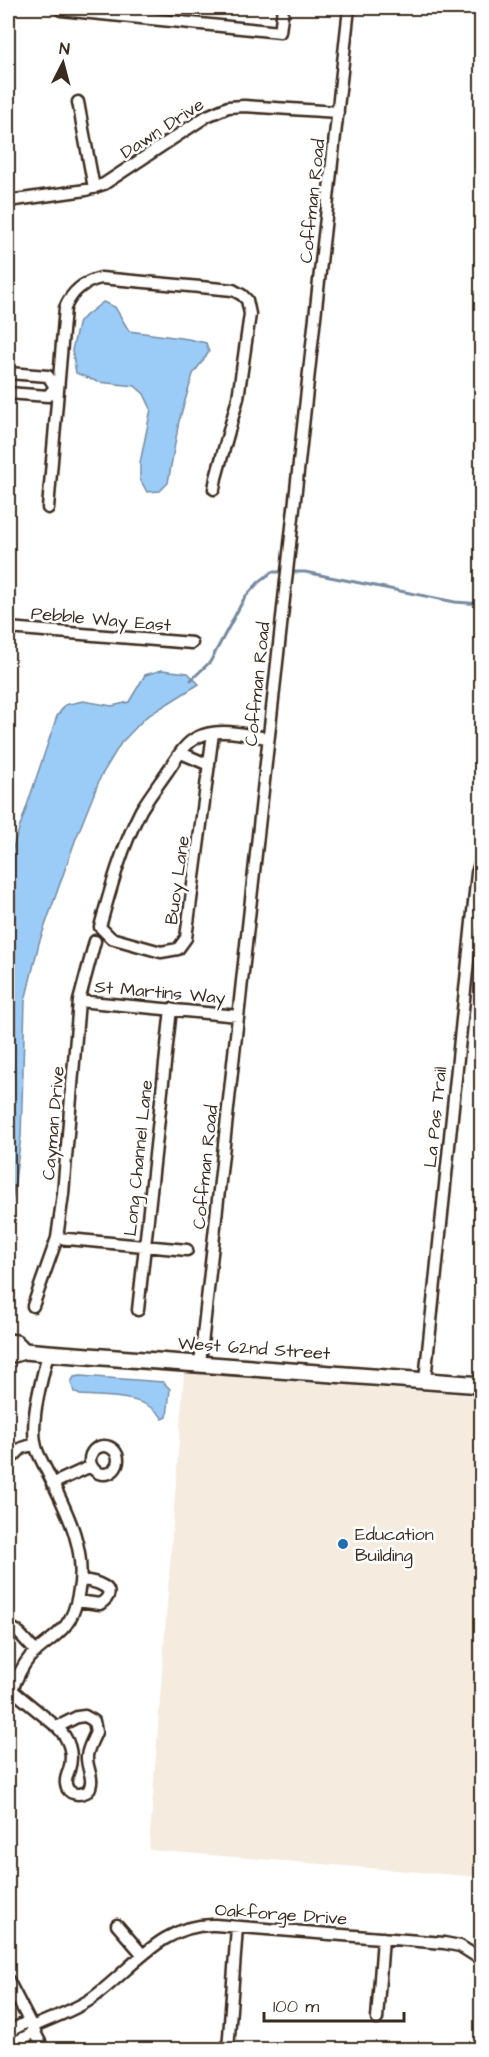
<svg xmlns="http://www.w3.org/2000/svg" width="489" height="2057" viewBox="0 0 489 2057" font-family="'Architects Daughter',sans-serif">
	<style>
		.built { fill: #f5ebde }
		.water { fill: #9bccf7; stroke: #758ba0; stroke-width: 1.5 }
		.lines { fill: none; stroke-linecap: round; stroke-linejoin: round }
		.stream { stroke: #758ba0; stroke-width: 3 }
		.street-casing { stroke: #3b2a1e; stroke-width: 15 }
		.secondary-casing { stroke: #3b2a1e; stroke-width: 20 }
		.street { stroke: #fff; stroke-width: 10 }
		.secondary { stroke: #fff; stroke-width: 15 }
		.poi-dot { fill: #1f6fb2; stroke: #fff; stroke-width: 2 }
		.labels { text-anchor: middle; stroke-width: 5; stroke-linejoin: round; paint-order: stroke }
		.street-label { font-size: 18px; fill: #3b2a1e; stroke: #fff }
		.poi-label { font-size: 18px; fill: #3b2a1e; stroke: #fff; text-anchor: start }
	</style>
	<rect width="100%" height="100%" fill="#fff"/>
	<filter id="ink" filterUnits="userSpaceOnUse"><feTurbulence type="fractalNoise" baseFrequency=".0167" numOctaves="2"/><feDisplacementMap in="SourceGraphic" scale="12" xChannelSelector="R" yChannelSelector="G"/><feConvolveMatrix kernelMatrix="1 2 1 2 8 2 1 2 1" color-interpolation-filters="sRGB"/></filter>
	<g filter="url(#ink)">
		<path class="built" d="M184,1373l297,23v481l-332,-27z"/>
		<path class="water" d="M103,302l12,5 14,24 59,8 18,4 3,9 -16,22 -14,47 -11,62 -8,8 -13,1 -7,-13v-16l11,-54 -7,-15 -9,-8 -37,-4 -22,-9 -4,-23 7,-29z
			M162,670l26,3 11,11 -53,33 -25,26 -20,33 -26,65 -36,102 -14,58 -4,136 -13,94v-369l49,-146 8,-11 18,-4 29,5 17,-4 16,-27z
			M81,1376l82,6 7,7 -3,28 -4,2c-17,-25 -57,-22 -83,-24l-6,-3 -3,-10 3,-5z"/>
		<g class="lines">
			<path class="stream" d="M191,680l19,-18 35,-65 14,-15 13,-10h33l150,30 27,2"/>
			<g class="street-casing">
				<path id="street" d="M61,8v2l219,22 3,-24
					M78,102l16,86
					M8,201l78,-11 18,-6 103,-68 21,-9 16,-1 94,6
					M8,373l40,3 7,11
					M8,393l40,3 7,-9
					M48,508l17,-200c7,-17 18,-26 36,-30l132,12 9,5 5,5 3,14 -12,84 -22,80 -2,11
					M8,628l184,15
					M213,733l-27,205 -8,11 -17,3 -50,-14 -11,-11c11,-40 22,-80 41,-117 8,-13 17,-25 26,-38 8,-11 16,-27 29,-34 22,-12 50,-3 72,0
					M181,753l28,12
					M79,1001l159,15
					M57,1238l130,12
					M33,1306l24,-68 6,-44 16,-193 16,-60
					M138,1310l33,-301
					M200,1363l149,-1355
					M425,1380l52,-507 5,-16
					M90 1460a14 14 0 1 1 28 0a14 14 0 1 1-28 0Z
					M8,1462l14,-14 13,-4
					M52,1484l39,-18
					M77,1601l23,3c23,-16 -6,-23 -19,-24
					M8,1626l9,5 19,21
					M12,1690l45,37
					M8,1699c6,-14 11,-29 21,-41 11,-12 27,-20 37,-33 7,-9 10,-19 12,-30 12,-51 -19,-97 -40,-142 -11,-26 4,-73 10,-100
					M85,1716l9,5 2,11c-3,8 -8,15 -9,24 -1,13 9,23 1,35 -8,5 -21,4 -22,-7 -1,-5 1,-9 3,-14 5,-16 0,-32 -12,-43l20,-10z
					M117,1925l26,30
					M8,1980l36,70
					M377,2019l6,-81
					M32,2027c19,-9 41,-16 59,-28 40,-28 70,-76 124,-74l229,18 16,3 22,14
					M8,2032l21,-11
					M8,2046l27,-14
					M228,2050l9,-123"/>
			</g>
			<g class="secondary-casing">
				<path id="secondary" d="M8,1342l8,1 8,8
					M8,1353l6,1 10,-3 24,2 434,32"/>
			</g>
			<use href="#street" class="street"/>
			<use href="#secondary" class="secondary"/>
		</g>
	</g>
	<circle class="poi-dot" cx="343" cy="1544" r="6"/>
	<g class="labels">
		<g class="street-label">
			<text transform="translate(162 128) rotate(-33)" y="6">Dawn Drive</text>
			<text transform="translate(312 201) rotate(-84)" y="6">Coffman Road</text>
			<text transform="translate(101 619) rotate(5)" y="6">Pebble Way East</text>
			<text transform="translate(257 684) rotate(-84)" y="6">Coffman Road</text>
			<text transform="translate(177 880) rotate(-82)" y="6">Buoy Lane</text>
			<text transform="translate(160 992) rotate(5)" y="6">St Martins Way</text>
			<text transform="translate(435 1117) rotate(-84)" y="6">La Pas Trail</text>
			<text transform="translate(53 1123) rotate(-85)" y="6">Cayman Drive</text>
			<text transform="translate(138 1158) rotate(-84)" y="6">Long Channel Lane</text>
			<text transform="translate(205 1167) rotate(-84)" y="6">Coffman Road</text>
			<text transform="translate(254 1348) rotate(4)" y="6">West 62nd Street</text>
			<text transform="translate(281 1914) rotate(4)" y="6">Oakforge Drive</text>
		</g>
		<g class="poi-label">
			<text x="355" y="1540">Education<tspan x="355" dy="21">Building</tspan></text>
		</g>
	</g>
	<rect width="489" height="2057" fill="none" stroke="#fff" stroke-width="30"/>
	<rect x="15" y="15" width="459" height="2027" fill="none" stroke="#3b2a1e" stroke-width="2" filter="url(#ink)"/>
	<g transform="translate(63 63) rotate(6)" stroke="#ffffff" stroke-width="4.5" paint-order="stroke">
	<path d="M0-4.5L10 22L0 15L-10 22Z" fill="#3b2a1e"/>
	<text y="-9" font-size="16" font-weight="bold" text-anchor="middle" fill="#3b2a1e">N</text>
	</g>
	<path d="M264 2012v9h140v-9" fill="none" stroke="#3b2a1e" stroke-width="3"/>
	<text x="273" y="2012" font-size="18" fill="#3b2a1e" stroke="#ffffff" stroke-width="4.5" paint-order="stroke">100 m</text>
</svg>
